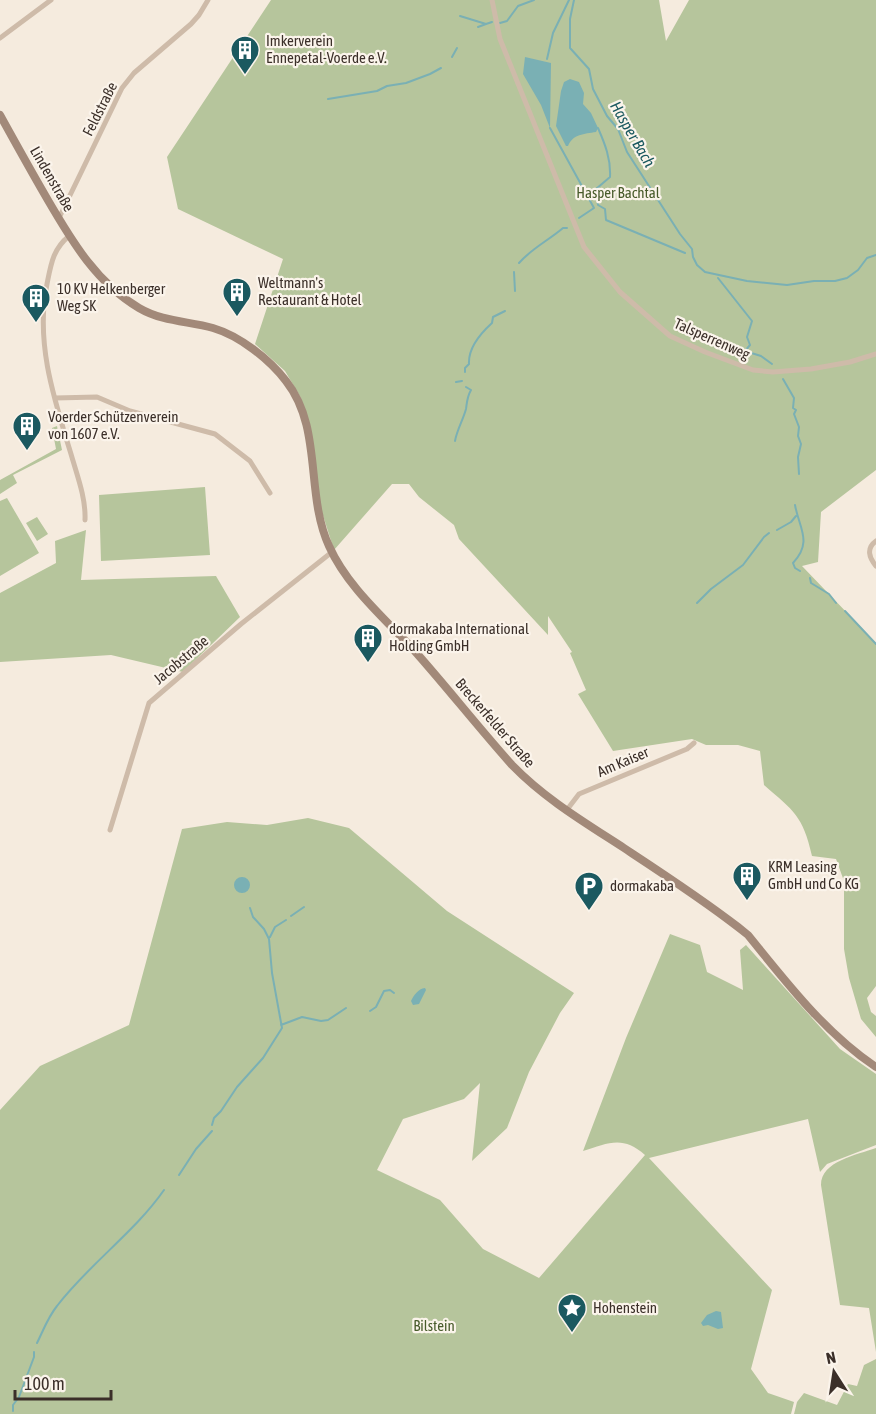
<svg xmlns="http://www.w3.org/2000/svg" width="876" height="1414" viewBox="0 0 876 1414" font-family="'Asap Condensed',sans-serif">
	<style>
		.green { fill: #b6c59c }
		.water { fill: #7ab0b4 }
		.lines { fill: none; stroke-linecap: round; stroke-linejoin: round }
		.stream { stroke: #7ab0b4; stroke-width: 2 }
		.street { stroke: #cebba9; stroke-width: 5 }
		.secondary { stroke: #a28979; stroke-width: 8 }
		.labels { text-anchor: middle; stroke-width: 4.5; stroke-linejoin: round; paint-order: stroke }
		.poi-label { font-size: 15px; fill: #3b2f29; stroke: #fbf4eb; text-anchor: start }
		.street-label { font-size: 15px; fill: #3b2f29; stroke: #fbf4eb }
		.park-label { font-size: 15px; fill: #485b2b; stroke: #fbf4eb }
		.water-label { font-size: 16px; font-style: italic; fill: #1b5960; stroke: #fbf4eb }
	</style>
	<rect width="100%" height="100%" fill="#f5ebde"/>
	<path class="green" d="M271,0h388l7,41 23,-41h187v470l-55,42 -3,50 -16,4 74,77v343l-9,12 4,14 5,4v21l-15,-18 -12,-41 -5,-29v-68l-8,-22 -24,-3c-9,-40 -18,-45 -48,-71l-4,-34 -22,-6h-32l-14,-6 -79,12 -35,-57 8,-4 -16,-37 2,-1 -24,-36v19l-89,-96 -5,-14 -35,-28 -10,-13h-17l-58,66 -14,-44 -11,-80 -8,-28 -16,-27 -30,-27 28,-85 -105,-50 -11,-52z
		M57,426l5,24 -49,25 4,8 -17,11v-14l56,-31 -4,-21z
		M205,487l5,68 -109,6 -2,-66z
		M7,498l32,55 -39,23v-75z
		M37,517l11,17 -11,7 -11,-18z
		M86,530l-5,50 135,-4 24,41 -57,55 -72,-17 -111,7v-69l56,-30 -1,-22z
		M308,818l41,10 98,83 127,82 -14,20 -31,59 -22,56 -35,33 8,-78 -16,16 -61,20 -26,51 63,30 43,49 56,29 106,-123c-22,-20 -37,-12 -62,-4l43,-113 44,-104 30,11 7,27 36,18 -3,-40 6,-5 94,104 36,25v71l-49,19 -7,8 -12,-53 -159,39 123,132 -21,79 17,24 26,9 -3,12h-791v-304l40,-44 89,-41 53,-196 45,-7 40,3z
		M876,1148v204l-7,-44 -29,-3 -19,-120c0,-24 36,-30 55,-37z
		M876,1359v55h-82l3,-12 7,-9 33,12 11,-21 9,2 7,-21z"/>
	<path class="water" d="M525,57l26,6 -1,65 -9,-23 -18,-31z
		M570,79l9,3 5,11 -1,11 8,9 7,15 -2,4c-12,2 -23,2 -28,14h-2l-10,-20 5,-35 3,-9z
		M234 885a8 8 0 1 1 16 0a8 8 0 1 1-16 0Z
		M425,988l1,2 -7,14 -6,1 -2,-4c3,-6 7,-12 14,-13z
		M716,1311l5,1 2,16 -5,1 -10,-4 -5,1 -2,-3 6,-8z"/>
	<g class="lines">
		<path class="stream" d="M574,0l-4,19v29l19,21 4,20 14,27 11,13 9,23 53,82 12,15 1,8 4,8 8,7 42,9 40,4 27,-4h21l12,-3 11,-8 9,-12 9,-3
			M460,16l26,8 6,-2
			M500,23l7,-2 11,-15 16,-6
			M478,27l8,-3
			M452,57l5,-9
			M547,59l6,-26 16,-33
			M328,99l49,-8 10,-5 19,-3 24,-9 11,-6
			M550,128l44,80 -15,10
			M598,128c7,16 13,31 12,49l-14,12 2,16 7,4 1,11 79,33
			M519,263c12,-14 30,-23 44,-35h4
			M514,272l1,19
			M718,278l34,43 -5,16 3,8 -5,6 16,5 11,8
			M465,372v-4l4,-4c-1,-16 12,-31 23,-41l1,-6 12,-6
			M783,379l11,19 -1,10 3,2 -2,4 5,13 -1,9 3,8 -3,13 1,17
			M456,382l6,-1
			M455,441c2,-11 8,-21 11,-32 1,-7 1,-12 5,-19l-5,-3
			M795,505c4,23 18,37 -2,58l2,5 5,3
			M777,530l14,-8 5,-6
			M810,578l1,5 18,11 7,9
			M697,603l14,-14 32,-24 21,-28 5,-4
			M845,611l31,33
			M291,916l13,-9
			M270,937l5,-10 11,-7
			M370,1011l6,-4 8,-16 6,-1 4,3
			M281,1025l21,-8 19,4 7,-1 18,-12
			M212,1125l2,-7 7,-7 16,-24 26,-29 19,-30 -10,-55 -3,-34 -5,-10 -11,-12 -3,-9
			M179,1175l17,-26 16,-18
			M37,1343c6,-12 11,-26 20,-37 32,-42 77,-73 107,-116
			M13,1411v-6l6,-8 15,-40v-5"/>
		<path class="street" d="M492,0l8,39 84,208 36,45 50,44 35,16 48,18 20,2 38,-3 39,-7 26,-8
			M0,38l51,-38
			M59,218l63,-130 12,-15 57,-49 8,-9 9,-15
			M69,236c-16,13 -18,28 -22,48 -12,58 7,115 24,170 6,21 15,44 14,66
			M55,398l42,-1 33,14 85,23 35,27 20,32
			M876,541c-10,7 -7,17 0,25
			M566,811l13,-17 108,-45 7,-6
			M110,830l39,-127 92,-79 91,-72"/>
		<path class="secondary" d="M0,115c16,29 32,58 49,87 24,41 48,81 90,106 24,14 49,13 74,20 27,8 56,31 73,53 37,47 19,113 43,165 18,40 53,70 83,102 34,38 66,79 100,117 33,34 72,57 112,83 38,25 78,51 114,79l10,8c39,48 77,98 128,132"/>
	</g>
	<defs>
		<g id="building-pin" transform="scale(1.5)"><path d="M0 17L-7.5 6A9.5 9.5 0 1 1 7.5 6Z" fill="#1b5960" stroke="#fbf4eb"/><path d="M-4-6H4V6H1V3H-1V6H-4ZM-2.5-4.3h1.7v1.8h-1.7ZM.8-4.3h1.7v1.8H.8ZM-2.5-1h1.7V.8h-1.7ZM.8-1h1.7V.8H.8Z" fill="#fff"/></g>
		<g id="parking-pin" transform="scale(1.5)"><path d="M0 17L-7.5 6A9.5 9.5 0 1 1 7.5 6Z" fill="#1b5960" stroke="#fbf4eb"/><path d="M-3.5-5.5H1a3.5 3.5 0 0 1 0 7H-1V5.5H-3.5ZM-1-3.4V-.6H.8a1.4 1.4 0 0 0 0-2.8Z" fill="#fff"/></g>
		<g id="sight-pin" transform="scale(1.5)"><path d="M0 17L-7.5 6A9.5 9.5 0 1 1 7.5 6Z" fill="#1b5960" stroke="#fbf4eb"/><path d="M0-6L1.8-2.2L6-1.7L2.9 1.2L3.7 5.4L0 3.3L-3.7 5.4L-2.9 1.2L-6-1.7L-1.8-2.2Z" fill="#fff"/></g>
	</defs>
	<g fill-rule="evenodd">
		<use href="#building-pin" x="245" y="50"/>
		<use href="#building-pin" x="237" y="292"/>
		<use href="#building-pin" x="36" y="298"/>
		<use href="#building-pin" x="27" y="426"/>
		<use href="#building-pin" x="368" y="638"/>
		<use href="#building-pin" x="747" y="876"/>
		<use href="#parking-pin" x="589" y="886"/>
		<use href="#sight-pin" x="572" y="1308"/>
	</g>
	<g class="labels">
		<g class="poi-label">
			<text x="266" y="46">Imkerverein<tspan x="266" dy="17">Ennepetal-Voerde e.V.</tspan></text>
			<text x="258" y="288">Weltmann's<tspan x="258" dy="17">Restaurant &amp; Hotel</tspan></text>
			<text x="57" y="294">10 KV Helkenberger<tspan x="57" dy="17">Weg SK</tspan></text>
			<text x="48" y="422">Voerder Schützenverein<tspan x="48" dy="17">von 1607 e.V.</tspan></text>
			<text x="389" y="634">dormakaba International<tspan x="389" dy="17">Holding GmbH</tspan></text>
			<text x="768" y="872">KRM Leasing<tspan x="768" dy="17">GmbH und Co KG</tspan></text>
			<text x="610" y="891">dormakaba</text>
			<text x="593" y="1313">Hohenstein</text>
		</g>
		<g class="street-label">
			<text transform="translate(100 109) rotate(-63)" y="5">Feldstraße</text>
			<text transform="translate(52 179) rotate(60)" y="5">Lindenstraße</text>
			<text transform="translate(712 339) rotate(24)" y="5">Talsperrenweg</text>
			<text transform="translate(181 660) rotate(-40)" y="5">Jacobstraße</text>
			<text transform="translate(495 723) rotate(49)" y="5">Breckerfelder Straße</text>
			<text transform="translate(623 762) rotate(-23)" y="5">Am Kaiser</text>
		</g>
		<g class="park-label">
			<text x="618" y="198">Hasper Bachtal</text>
			<text x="434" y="1331">Bilstein</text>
		</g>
		<g class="water-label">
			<text transform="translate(633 134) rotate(60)" y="6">Hasper Bach</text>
		</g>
	</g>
	<g transform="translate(834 1372) rotate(348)" stroke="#fbf4eb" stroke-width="4.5" paint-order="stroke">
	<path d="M0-4.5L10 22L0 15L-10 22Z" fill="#3b2f29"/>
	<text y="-9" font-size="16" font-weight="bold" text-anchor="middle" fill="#3b2f29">N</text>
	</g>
	<path d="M15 1390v9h96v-9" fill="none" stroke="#3b2f29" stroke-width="3"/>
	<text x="24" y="1390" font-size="18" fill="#3b2f29" stroke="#fbf4eb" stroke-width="4.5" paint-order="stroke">100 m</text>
</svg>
